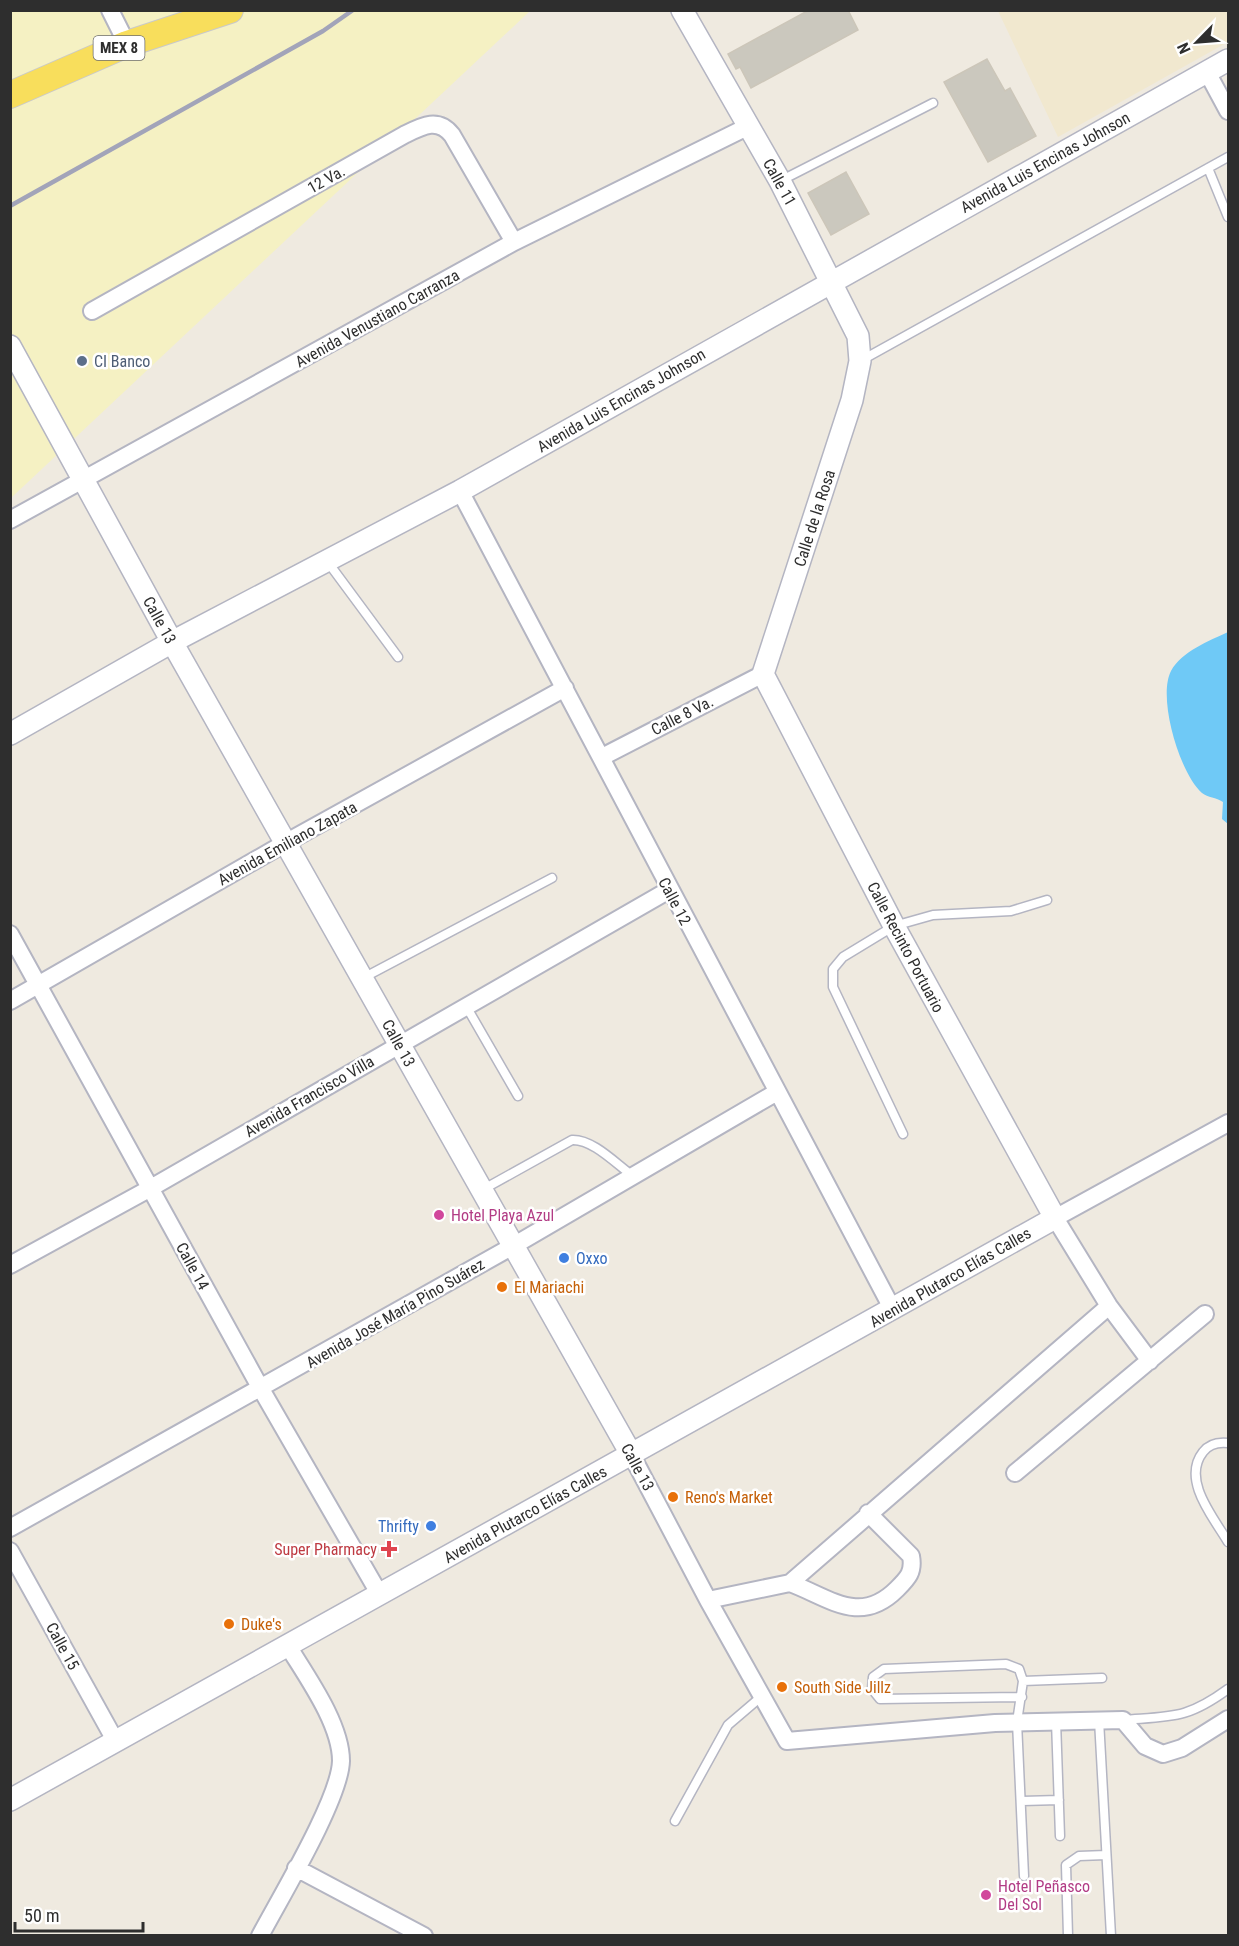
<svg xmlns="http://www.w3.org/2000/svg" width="1239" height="1946" viewBox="0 0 1239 1946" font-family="'Roboto Condensed',sans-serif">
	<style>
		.education { fill: #f1e8cf }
		.sand { fill: #f5f1c3 }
		.water { fill: #6fc9f6 }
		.building { fill: #cbc8be; stroke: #ccc6b9; stroke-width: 1.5 }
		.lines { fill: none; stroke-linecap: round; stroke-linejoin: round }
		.service-casing { stroke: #b4b5c2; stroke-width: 11 }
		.minor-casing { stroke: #b4b5c2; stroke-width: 20 }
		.tertiary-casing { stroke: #b4b5c2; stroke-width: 24 }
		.primary-casing { stroke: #c9c9c9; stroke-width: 28 }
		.service { stroke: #fff; stroke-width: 8 }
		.minor { stroke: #fff; stroke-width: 16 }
		.tertiary { stroke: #fff; stroke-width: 21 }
		.primary { stroke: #f8de5c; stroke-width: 26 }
		.rail { stroke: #a2a4b9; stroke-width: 4.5 }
		.service-dot { fill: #5c6f8a; stroke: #fff; stroke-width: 2 }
		.hotel-dot { fill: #d1479c; stroke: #fff; stroke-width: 2 }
		.shop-dot { fill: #3f7fe0; stroke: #fff; stroke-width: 2 }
		.food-dot { fill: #e8710a; stroke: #fff; stroke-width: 2 }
		.health-dot { fill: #e0444e; stroke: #fff; stroke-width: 2 }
		.labels { text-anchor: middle; stroke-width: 5; stroke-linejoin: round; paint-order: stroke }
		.shield { fill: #fff; stroke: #6d6d6d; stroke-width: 1.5 }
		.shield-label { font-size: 15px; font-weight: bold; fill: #2e2e2e }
		.street-label { font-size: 16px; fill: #2e2e2e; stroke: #fff }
		.service-label { font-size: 16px; fill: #4e5e75; stroke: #fff; text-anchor: start }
		.hotel-label { font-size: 16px; fill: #b23c85; stroke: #fff; text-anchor: start }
		.shop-label { font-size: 16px; fill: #366cbe; stroke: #fff; text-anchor: start }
		.food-label { font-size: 16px; fill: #c56008; stroke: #fff; text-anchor: start }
		.health-label { font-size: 16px; fill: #be3a42; stroke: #fff; text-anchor: end }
	</style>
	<rect width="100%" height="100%" fill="#efeae0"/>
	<path class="education" d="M998,11h230v31l-170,95z"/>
	<path class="sand" d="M11,11h519l-519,487z"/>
	<path class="water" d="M1228,632v192l-6,-5 1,-17c-7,-5 -15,-4 -21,-9 -22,-19 -45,-95 -31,-122 11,-20 38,-30 57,-39z"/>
	<path class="building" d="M809,10h39l10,20 -107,58 -11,-21 -4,2 -8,-15z
		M987,59l18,32 5,-3 26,48 -48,26 -44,-80z
		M846,172l23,42 -38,21 -23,-42z"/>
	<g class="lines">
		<g class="service-casing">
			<path id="service" d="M1208,168l20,49
				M780,181l153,-78
				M862,360l366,-203
				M327,561l71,96
				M363,978l189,-100
				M466,1006l52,90
				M903,1134l-70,-147v-18l10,-12 51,-31 39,-11 78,-4 36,-11
				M482,1190l90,-50c21,-1 44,24 61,36
				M1228,1443c-9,-1 -19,1 -25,9 -22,28 11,66 25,90
				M1023,1681l79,-3
				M1022,1697l-142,2 -8,-10 1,-12 11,-8 122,-5 13,5 4,12 -6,41 7,154
				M1099,1720l12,216
				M1123,1720c50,-4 64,-1 105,-31
				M1056,1721l4,115
				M1022,1801l37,-1
				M675,1821l53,-96 34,-29
				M1068,1936l-2,-71 13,-9 27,-1"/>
		</g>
		<g class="minor-casing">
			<path id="minor" d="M110,10l17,34
				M1207,72l21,39
				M92,311l312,-176c18,-9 34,-18 48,0l62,107
				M460,491l433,819
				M10,520l504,-278 235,-116
				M602,757l161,-83
				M10,934l251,455 119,206
				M10,1001l277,-159 278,-154
				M10,1265l139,-76 520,-299
				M1150,1361l-41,-55 -54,-88 173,-95
				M631,1454l77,146 79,141 208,-18 128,-3 22,26 18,8 19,-6 46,-29
				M1015,1473l190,-159
				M10,1528l503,-282 264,-154
				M10,1551l106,191
				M790,1583c40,15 70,43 107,6 11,-11 17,-17 14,-33l-43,-43
				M708,1600l82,-17 319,-277
				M296,1868l128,68
				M260,1936c20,-38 80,-137 81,-175 0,-37 -34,-84 -53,-115"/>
		</g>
		<g class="tertiary-casing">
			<path id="tertiary" d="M10,346l162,296 459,812
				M10,734l162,-92 288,-151 768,-431
				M10,1800l1045,-582 -161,-292 -131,-252 89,-274 8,-39 -2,-25 -78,-155 -98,-171"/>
		</g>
		<g class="primary-casing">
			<path id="primary" d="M10,95l117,-51 103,-34"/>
		</g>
		<use href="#service" class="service"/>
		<use href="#minor" class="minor"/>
		<use href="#tertiary" class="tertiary"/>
		<use href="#primary" class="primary"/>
		<path class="rail" d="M10,206l313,-175 30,-21"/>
	</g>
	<circle class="service-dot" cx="82" cy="361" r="6"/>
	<g class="hotel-dot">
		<circle cx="439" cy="1215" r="6"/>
		<circle cx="986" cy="1895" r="6"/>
	</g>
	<g class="shop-dot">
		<circle cx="564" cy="1258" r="6"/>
		<circle cx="431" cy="1526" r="6"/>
	</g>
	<g class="food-dot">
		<circle cx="502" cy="1287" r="6"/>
		<circle cx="673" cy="1497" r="6"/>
		<circle cx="229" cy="1624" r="6"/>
		<circle cx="782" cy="1687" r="6"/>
	</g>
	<path class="health-dot" d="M386 1540h6v6h6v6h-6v6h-6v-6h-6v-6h6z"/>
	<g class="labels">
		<rect class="shield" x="93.5" y="36" width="51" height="24" rx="4.5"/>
		<g class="shield-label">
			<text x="119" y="53">MEX 8</text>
		</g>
		<g class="street-label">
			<text transform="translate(1045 162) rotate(-29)" y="6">Avenida Luis Encinas Johnson</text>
			<text transform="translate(326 179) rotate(-29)" y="6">12 Va.</text>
			<text transform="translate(780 182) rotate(61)" y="6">Calle 11</text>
			<text transform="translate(377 318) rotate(-29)" y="6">Avenida Venustiano Carranza</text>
			<text transform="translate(621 400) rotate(-30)" y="6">Avenida Luis Encinas Johnson</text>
			<text transform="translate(814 518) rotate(-72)" y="6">Calle de la Rosa</text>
			<text transform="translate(160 620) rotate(61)" y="6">Calle 13</text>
			<text transform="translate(682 715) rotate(-27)" y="6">Calle 8 Va.</text>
			<text transform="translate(287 843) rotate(-29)" y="6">Avenida Emiliano Zapata</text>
			<text transform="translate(675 901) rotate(62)" y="6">Calle 12</text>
			<text transform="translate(906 947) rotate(62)" y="6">Calle Recinto Portuario</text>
			<text transform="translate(399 1043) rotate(61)" y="6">Calle 13</text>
			<text transform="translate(309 1096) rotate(-30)" y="6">Avenida Francisco Villa</text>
			<text transform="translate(193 1266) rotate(61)" y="6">Calle 14</text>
			<text transform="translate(950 1277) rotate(-30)" y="6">Avenida Plutarco Elías Calles</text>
			<text transform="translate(395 1313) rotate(-30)" y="6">Avenida José María Pino Suárez</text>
			<text transform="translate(638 1467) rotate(61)" y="6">Calle 13</text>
			<text transform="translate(525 1514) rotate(-29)" y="6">Avenida Plutarco Elías Calles</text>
			<text transform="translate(63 1646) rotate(61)" y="6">Calle 15</text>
		</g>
		<g class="service-label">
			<text x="94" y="367">CI Banco</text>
		</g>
		<g class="hotel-label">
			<text x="451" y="1221">Hotel Playa Azul</text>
			<text x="998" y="1892">Hotel Peñasco<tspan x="998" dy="18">Del Sol</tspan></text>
		</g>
		<g class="shop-label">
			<text x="576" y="1264">Oxxo</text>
			<text x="419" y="1532" text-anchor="end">Thrifty</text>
		</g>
		<g class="food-label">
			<text x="514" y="1293">El Mariachi</text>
			<text x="685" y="1503">Reno's Market</text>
			<text x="241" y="1630">Duke's</text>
			<text x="794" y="1693">South Side Jillz</text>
		</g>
		<g class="health-label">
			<text x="377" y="1555">Super Pharmacy</text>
		</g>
	</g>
	<rect width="1239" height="1946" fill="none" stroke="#2e2e2e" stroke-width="24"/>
	<g transform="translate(1197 42) rotate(245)" stroke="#ffffff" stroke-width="4.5" paint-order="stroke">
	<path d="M0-4.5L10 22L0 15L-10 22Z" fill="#2e2e2e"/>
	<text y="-9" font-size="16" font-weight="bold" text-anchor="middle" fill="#2e2e2e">N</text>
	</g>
	<path d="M15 1922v9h128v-9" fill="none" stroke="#2e2e2e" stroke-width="3"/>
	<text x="24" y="1922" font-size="18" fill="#2e2e2e" stroke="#ffffff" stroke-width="4.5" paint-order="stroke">50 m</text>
</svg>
